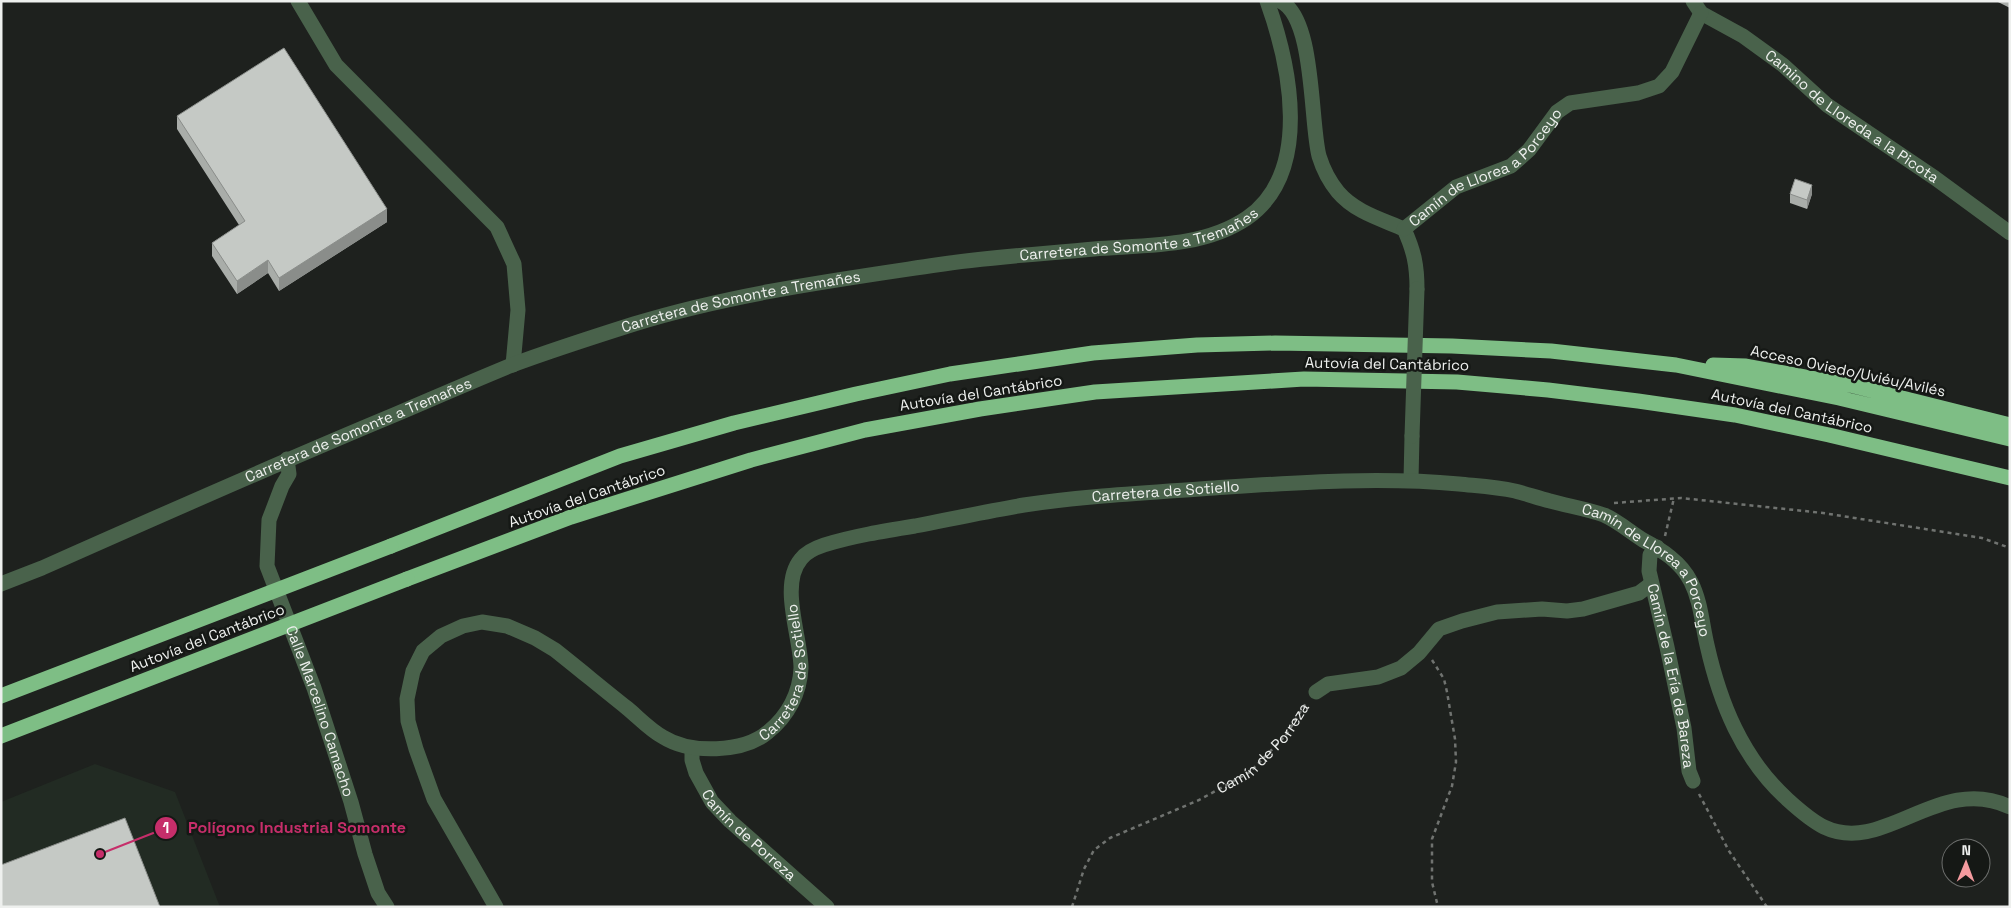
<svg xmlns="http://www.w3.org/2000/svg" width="2011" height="908" viewBox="0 0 2011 908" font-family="'Space Grotesk',sans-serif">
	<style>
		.built { fill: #222b23 }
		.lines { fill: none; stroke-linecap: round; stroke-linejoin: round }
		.path { stroke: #707370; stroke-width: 2.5; stroke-dasharray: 4 4; stroke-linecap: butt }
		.minor { stroke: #49624b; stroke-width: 15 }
		.highway { stroke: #7ebe85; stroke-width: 15 }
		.minor-bridge { stroke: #49624b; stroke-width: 15 }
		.highway-bridge { stroke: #7ebe85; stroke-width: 15 }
		.wall { fill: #a9ada9 }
		.shaded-wall { fill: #8a8d8a }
		.building { fill: #c5c9c5; stroke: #8a8d8a }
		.labels { text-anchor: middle; stroke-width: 5; stroke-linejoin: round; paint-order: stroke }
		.street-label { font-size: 15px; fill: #eef0ee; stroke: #151815 }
		.leader { fill: none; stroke: #c62e6a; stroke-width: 2 }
		.callout-dot { fill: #c62e6a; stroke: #151815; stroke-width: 2 }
		.mark-label { font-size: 15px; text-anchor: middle; font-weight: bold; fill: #fff }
		.callout-label { font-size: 16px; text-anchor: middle; font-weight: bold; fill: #c62e6a; stroke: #151815; stroke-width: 5; stroke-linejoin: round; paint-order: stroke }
	</style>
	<rect width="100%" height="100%" fill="#1e211e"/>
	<path class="built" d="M95,764l80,28 45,115h-219v-105z"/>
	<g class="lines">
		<g class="path">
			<path d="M1614,503l67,-5 142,15 159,25 28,10"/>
			<path d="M1665,536l9,-38"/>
			<path d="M1432,660l12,19 3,13 8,47 1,23 -4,24 -20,53v43l6,25"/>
			<path d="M1699,794l30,57 38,56"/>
			<path id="s1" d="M1072,907l12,-38 10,-19 16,-12 89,-38 51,-28 36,-37 20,-32"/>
		</g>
		<g class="minor">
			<path d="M298,1l38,64 161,162 17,37 4,46 -5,55"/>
			<path d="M1280,1c35,16 30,120 39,155 4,13 10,25 19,36 17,20 43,27 66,37 10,22 13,36 13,60"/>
			<path id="s2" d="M1693,1l8,12 42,23 40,29 44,40 108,73 75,55"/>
			<path id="s3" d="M1404,229l52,-42 55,-21 18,-16 28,-38 13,-9 68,-10 21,-7 13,-14 29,-59"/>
			<path id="s4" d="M287,459l2,15 -7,12 -13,34 -2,46 47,122 37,114 14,52 13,39 9,14"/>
			<path d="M1411,480l1,-44"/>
			<path id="s5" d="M1657,547l-7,8 -1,16 18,76 17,81 5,43 4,10"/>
			<path id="s6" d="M1,584l41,-16c117,-52 234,-104 352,-153 40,-17 79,-34 118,-50 40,-15 81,-28 122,-41 97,-30 202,-44 302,-59 52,-8 105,-11 158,-16 50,-4 109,-1 153,-31 66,-46 43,-153 20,-217"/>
			<path d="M1316,692l12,-8 50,-7 23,-9 18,-15 20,-24 23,-8 35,-9 45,-3 25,2 16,-2 56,-16 12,-9"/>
			<path id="s7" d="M692,748v12l4,13 16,29 18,19 97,86"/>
			<path id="s8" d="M496,907l-62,-108 -18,-50 -8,-28 -1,-22 6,-28 10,-20 18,-15 22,-10 19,-4 25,4 28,12 20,12c24,19 48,39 72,58 11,9 23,22 36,29 27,17 80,16 105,-5 20,-16 32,-39 33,-64 0,-31 -22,-83 0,-109 5,-7 14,-11 23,-14 29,-9 60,-14 91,-19 36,-7 73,-15 109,-21 67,-10 136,-13 204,-18 77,-5 154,-10 231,-3 19,2 37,3 56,7 12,3 23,7 35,10 18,5 37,8 54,14 14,6 26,17 39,25 19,10 38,22 48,42 10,20 11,42 16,63 13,58 35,113 80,154 11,10 23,21 37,28 60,29 115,-54 186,-20"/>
		</g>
		<path class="highway" d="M1713,365l33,1 108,20 156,39
			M391,546l229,-90 114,-33 122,-29 94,-20 143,-21 104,-8 78,-2 177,3 99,5 125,14 163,33 171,41
			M407,579l164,-62 180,-57 114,-30 115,-21 115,-17 209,-13 153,3 91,8 90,11 97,14 94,20 181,43"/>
		<path class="minor-bridge" d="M1412,436l5,-147"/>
		<path class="highway-bridge" d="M1,696l390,-150
			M1,736l406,-157"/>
	</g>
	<path class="wall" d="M1996,1h14v7z
		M177,116l210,106 -108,69 -11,-18 -31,21 -25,-38v-13l27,-18 -62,-96z
		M1790,194h22l-5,15 -17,-6z"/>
	<path class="shaded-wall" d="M1812,185v9l-5,15v-9z
		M387,209v13l-108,69v-13z
		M268,260v13l-31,21v-13z"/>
	<path class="building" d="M284,48l103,161 -108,69 -11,-18 -31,21 -25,-38 33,-22 -68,-105z
		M1795,179l17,6 -5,15 -17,-6z
		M125,818l35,89h-159v-42z"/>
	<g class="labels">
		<g class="street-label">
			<text dy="5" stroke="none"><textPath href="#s2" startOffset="198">Camino de Lloreda a la Picota</textPath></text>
			<text dy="5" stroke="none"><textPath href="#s3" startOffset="104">Camín de Llorea a Porceyo</textPath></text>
			<text dy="5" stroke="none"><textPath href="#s6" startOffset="1199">Carretera de Somonte a Tremañes</textPath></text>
			<text dy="5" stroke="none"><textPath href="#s6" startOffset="794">Carretera de Somonte a Tremañes</textPath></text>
			<text transform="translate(1387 364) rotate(1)" y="5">Autovía del Cantábrico</text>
			<text transform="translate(1848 371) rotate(12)" y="5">Acceso Oviedo/Uviéu/Avilés</text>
			<text transform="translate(981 393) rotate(-9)" y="5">Autovía del Cantábrico</text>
			<text transform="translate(1792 411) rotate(12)" y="5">Autovía del Cantábrico</text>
			<text dy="5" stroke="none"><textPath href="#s6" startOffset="389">Carretera de Somonte a Tremañes</textPath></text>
			<text dy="5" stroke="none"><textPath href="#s8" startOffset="1235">Carretera de Sotiello</textPath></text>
			<text transform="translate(587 496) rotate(-19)" y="5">Autovía del Cantábrico</text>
			<text dy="5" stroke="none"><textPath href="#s8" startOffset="1750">Camín de Llorea a Porceyo</textPath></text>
			<text transform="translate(207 638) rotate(-21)" y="5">Autovía del Cantábrico</text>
			<text dy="5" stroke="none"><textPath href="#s8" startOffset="740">Carretera de Sotiello</textPath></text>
			<text dy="5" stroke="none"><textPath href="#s5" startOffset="134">Camín de la Ería de Bareza</textPath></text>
			<text dy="5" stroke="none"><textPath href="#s4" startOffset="266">Calle Marcelino Camacho</textPath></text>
			<text dy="5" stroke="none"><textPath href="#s1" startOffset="262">Camín de Porreza</textPath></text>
			<text dy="5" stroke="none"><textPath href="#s7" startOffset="108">Camín de Porreza</textPath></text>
		</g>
	</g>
	<path class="leader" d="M100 854L166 828"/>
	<g class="callout-dot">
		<circle cx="100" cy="854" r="5"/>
		<circle cx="166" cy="828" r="12"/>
	</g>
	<g class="mark-label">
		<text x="166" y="833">1</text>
	</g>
	<g class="callout-label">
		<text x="297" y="833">Polígono Industrial Somonte</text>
	</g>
	<rect width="2011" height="908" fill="none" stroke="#eef0ee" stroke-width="5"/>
	<g transform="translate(1966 863) rotate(1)"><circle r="24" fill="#151815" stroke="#6c6e6c"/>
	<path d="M0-4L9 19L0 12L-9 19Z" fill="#f49b9f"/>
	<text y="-8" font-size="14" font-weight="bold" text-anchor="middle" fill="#eef0ee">N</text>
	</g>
</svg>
